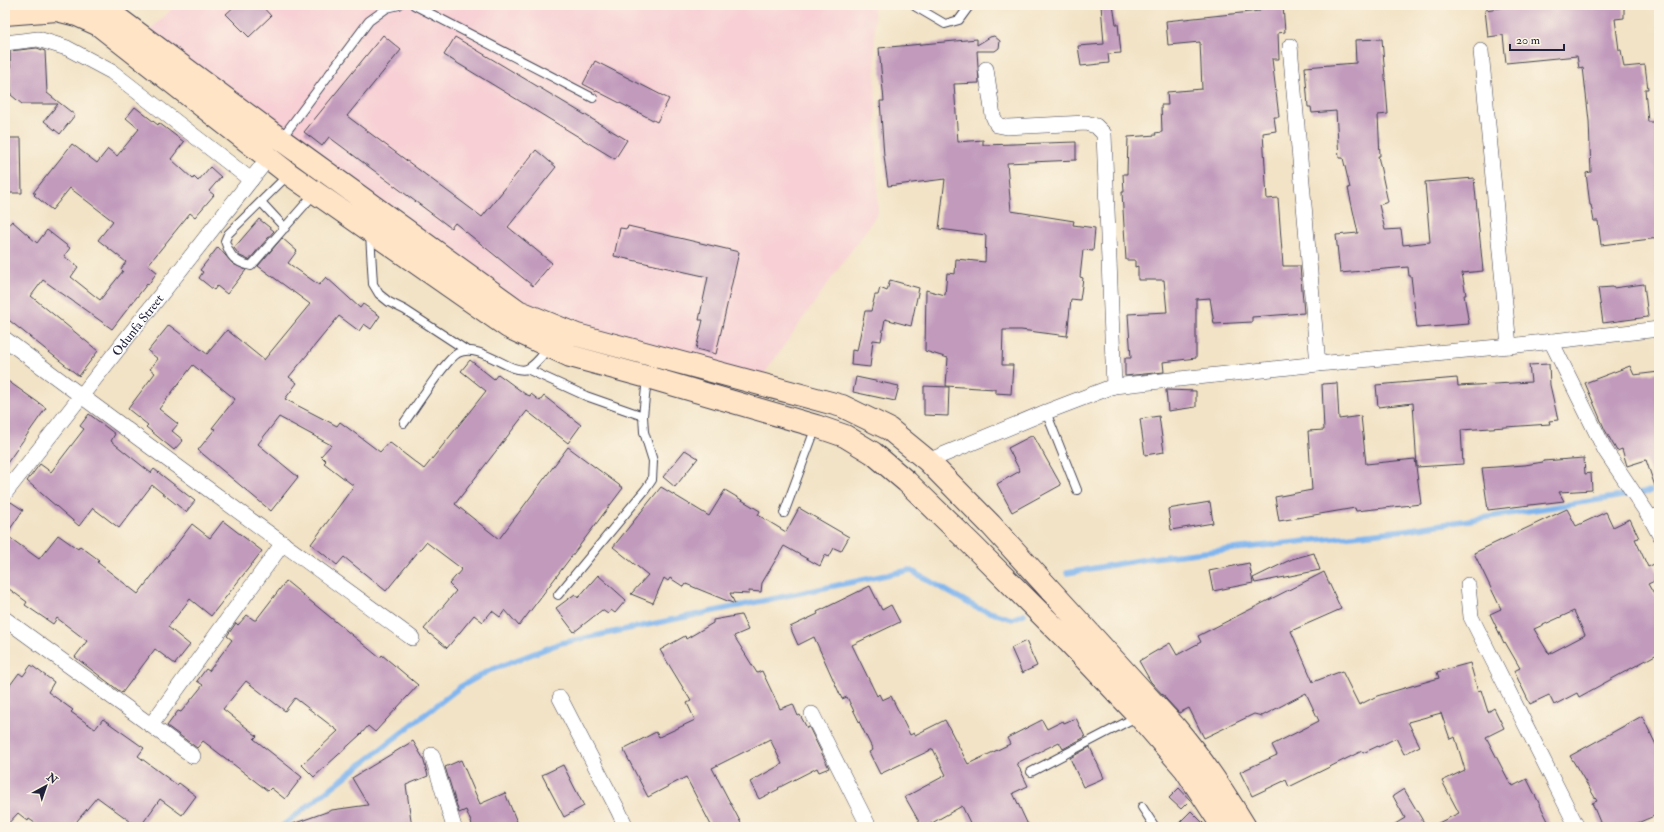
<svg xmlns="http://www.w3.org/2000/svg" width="1664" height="832" viewBox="0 0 1664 832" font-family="'IM FELL Double Pica',serif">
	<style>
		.built { fill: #f7cfd4 }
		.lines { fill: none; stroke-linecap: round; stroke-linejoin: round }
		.stream { stroke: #80b5ee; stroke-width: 5.5 }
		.building { fill: #c19abc; fill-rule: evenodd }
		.service-casing { stroke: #413f50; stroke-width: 10 }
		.minor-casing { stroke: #413f50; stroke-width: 16 }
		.secondary-casing { stroke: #413f50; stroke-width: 24 }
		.service { stroke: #fff; stroke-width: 8 }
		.minor { stroke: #fff; stroke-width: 15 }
		.secondary { stroke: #ffe4c6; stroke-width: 22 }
		.labels { text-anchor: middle; stroke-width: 3; stroke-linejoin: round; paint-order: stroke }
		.street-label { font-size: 13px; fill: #22223b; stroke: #fcf5e5 }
	</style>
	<rect width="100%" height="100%" fill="#fcf5e5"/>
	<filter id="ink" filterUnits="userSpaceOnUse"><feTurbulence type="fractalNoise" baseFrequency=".025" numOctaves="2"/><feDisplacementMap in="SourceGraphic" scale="8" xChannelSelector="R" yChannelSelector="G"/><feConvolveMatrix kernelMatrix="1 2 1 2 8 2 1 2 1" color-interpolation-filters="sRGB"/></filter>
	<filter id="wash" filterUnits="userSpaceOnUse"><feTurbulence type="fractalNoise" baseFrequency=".012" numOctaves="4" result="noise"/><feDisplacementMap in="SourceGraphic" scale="16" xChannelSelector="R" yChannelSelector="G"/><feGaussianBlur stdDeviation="0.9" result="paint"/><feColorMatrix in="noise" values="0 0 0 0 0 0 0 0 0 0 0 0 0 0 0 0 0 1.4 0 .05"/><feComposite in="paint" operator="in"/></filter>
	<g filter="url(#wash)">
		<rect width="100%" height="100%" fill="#f2e3c6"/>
		<path class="built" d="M176,5h698l4,208 -127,179 -172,-39 -440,-312z"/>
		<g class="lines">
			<path class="stream" d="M1067,573l85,-15 253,-28 199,-31 46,-8
				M281,827l179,-140 28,-16 73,-28 349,-73 67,38 35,11 12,-5"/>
		</g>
		<g id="blocks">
			<path class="building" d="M236,5h25l10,11 -22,21 -23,-23z
				M1101,5h12l3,19h2l3,29 -13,1 1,9 -28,3 -3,-20 26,-2z
				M1506,5h118v13l-9,1 4,31h2l3,17 21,-2 3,24h-3l3,33h11v116l-58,7 -3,-24h-4l-3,-16h-1l-4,-32 5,-1 -2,-51 -6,-54 -4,1 -2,-12 -71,7 -3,-28 -15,2 -3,-27 21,-3z
				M1283,6l2,26 -7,1 1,26h-7l7,58h-5l2,14 -13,2 4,66 11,-1 5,68h17l4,47 -52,4v5l-38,2 -4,-26 -14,1v59l-33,4 1,10 -39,4v-18h6l-3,-44 39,-2 -3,-32h-26v-14l-3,1v-7h-9l-4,-68h2l-1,-18h4l1,-37 28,-2 -1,-2 7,-1 -1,-27h7l-1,-13 35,-3 -2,-47 -32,3 -2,-24 94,-10v-4z
				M383,35l18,15 -54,66 135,101 54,-67 20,17 -48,60 44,36 -19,23 -78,-63 -4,5 -122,-91 -7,9 -18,-14z
				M994,36l6,5 -1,7 -4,3h-18l2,32 -25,1 4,58 25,-2v5l93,-3v18l-69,3 4,48 63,10 -1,4 22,3 -2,23 -10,-1 -3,27 3,1 -3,22 -9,-1 -4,37 -46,-6h-18l-1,35h11l-2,29 -16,-1v-4l-49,-3 2,-28 -23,-7 1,-61 19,5 2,-22 8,1 1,-15 29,3 1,-27 -47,-6 6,-50 -57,7 -4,-30 -4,-55h4l-5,-53 98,-9v6l13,-8z
				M455,37l172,103 -12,19 -171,-104z
				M1382,39l6,75 -10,1 2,41h-2l10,46 -9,3 6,25 16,-1 2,16 27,-3 -5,-60 49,-4 9,93 -21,2 4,22h-2l5,29 -52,4 -6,-52h-2l-1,-9 -68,6 -4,-38 22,-2 -10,-45h2l-7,-30h-4l-3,-47 -24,2 -1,-6h-3l-3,-40 51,-4 -1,-23z
				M37,48l8,3 2,42 28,22 -15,19 -16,-13 14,-17h-36l-11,-9 -1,-44z
				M595,61l74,38 -12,23 -74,-38z
				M135,107l23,18 1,-2 25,19 -13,17 22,20 1,-2 4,4 12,-14 11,10 -12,14 5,4 -19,22 -5,-4 -42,52 9,7 -9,13 -1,-1 -35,45 -69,-49 -12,16 67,55 -19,25 -74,-59v-88l7,-8 25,22 10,-13 23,18 -6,8 14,11 -7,10 29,23 23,-29 -2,-2 5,-7 -28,-22 15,-19 -43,-33 -18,22 -18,-15 2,-2h-3l39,-49 25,19 11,-14 9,7 22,-27 -13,-11z
				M5,138h16l1,55h-17z
				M259,219l15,12 -25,29 -9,-4 -6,-8z
				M628,226l111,26 -23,102 -20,-5 7,-29h-4l9,-43 -94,-21 6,-28 7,1z
				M282,238l15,13 -9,12 31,22 7,-8 34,31 3,-4 17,12 -9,13 -7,-5 -5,7 -20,-15 -50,61 8,6 -12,16 52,27 3,-4 40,30 9,-10 35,27 62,-78 -25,-20 9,-11 24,19 4,-5 27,20 5,2 1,-2 9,7 4,-5 37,29 -13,18 -41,-32 -72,93 44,35 69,-92 55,41 -104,138 -14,-16 -5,7 -8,-6 -9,11 -9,-7 -27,33 -23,-19 32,-38 -7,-7 13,-15 -36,-27 -40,49 -42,-34 -7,8 -26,-21 43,-58 -30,-23 2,-2 -5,-5 10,-11 -52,-28 -21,27 40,33 -27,34 -73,-61 17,-21 -3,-1 23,-29 -42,-34 -34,44 19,15 -6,7 11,9 -9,10 -28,-23 2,-2 -20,-16 27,-36 -5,-4 8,-10 -10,-8 21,-26 38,29 20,-24 37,30 46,-56 -52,-38z
				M218,247l15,17 13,6 -19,24 -10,-8 -3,4 -15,-12 4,-6 -3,-2z
				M890,280l29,8 -8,38 -26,-7 -4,22 -8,-1 -3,27 -19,-2 1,-15 5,1 8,-40h6l4,-16h3l2,-7 7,3z
				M1644,284l4,33 -45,6 -5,-35 15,-1v1z
				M1549,364l1,21 8,35 -9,1 1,3 -89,6 2,34 -46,3 -4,-64 -35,4 -2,-22 81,-7 1,8 73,-4 -2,-17z
				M1630,366l4,9 25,-3v119l-2,1 -11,-32 -19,6 -5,-17 -5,2 -12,-21 -20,-47z
				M856,377l43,9 -4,15 -42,-9z
				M5,379l41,29 -41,58z
				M1337,383l2,36 22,-3 5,48 49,-5 6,45 -65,7 -1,-3 -76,13 -4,-24 37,-7 -4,-59 16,-1 -2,-46z
				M924,386l25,1 -1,29 -24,-1z
				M1166,390l30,1v16l-28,4z
				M89,414l26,20 -4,7 40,32 3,-4 41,32 -9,11 -34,-27 -33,43 -26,-20 -14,18 -52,-45 13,-17 11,8 33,-43 -4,-3z
				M1159,416l5,36 -19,3 -5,-36z
				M1033,435l28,50 -49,27 -15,-28 23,-13 -12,-23z
				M685,450l13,8 -23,29 -12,-10z
				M1584,458l1,16 6,-1 1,17 -33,2 5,9 -76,9 -6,-42 43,-3 18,-3v-1z
				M661,487l48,29 16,-26 35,21 -2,4 28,17 13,-24 50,29 -8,14 -7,-3 -5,9 -4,-2 -5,11 -36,-20 -22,37 -1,9 -12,-1v3l-19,-1 5,11 -49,-20 -2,3 -14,-9 -2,3 -4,-3 -11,25 -22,-9 17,-19 -35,-28z
				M11,502l12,8 -17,25 33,24 19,-24 20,14 2,-3 19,14 -2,2 41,32 54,-70 18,14 13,-17 39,30 -51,65 -21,-17 -22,28 22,18 -15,19 -20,-15 -33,44 -47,-36 12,-16 -30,-23 -4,6 -28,-19 2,-3 -22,-16v-77z
				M1210,502l3,21 -42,7 -3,-21z
				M1567,509l9,17 30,-14 7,15 17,-8 9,19 -4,1 13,28 6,-3 5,11v4l-11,5 11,19v50l-80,44 -2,-4 -23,12 -5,-10 -19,9 -16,-33 6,-3 -15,-26 -1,1 -14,-29 11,-5 -27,-56zM1574,611l11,24 -36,19 -15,-25z
				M1314,553l6,17 -65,13 -2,-5 39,-19z
				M1249,563l4,20 -40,8 -4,-20z
				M1324,572l17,37 -50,22 22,51 29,-11 17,34 18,-9 62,-18 -2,-6 33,-9 8,28 3,-1 7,22 6,-4 10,20 -18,9 25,48 1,-1 1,2 14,-7 24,48h-121l29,-14 -17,-32 23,-11 -10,-33 -5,2 -9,-26 -33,9 12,24 -16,8 -8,-16 -18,9v-1l-15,7 -1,-2 -73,36 -3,-7 -34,16 -12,-24 37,-17 -5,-10 47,-24 -13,-28 -44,23 -8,-2 -50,24 -15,-30 -10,5 -13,-14 -2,-4h-1l-12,-13 -12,-21 31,-18 7,12 24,-13 -3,-6z
				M598,575l28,25 -11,13 -4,-3 -3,4 -6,-4 -28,22 -18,-24 19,-14 3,4z
				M286,581l94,77 2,-3 36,30 -43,47 -7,-6 -7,8 -47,43 -12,-12 36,-34 -43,-33 -10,13 -39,-30 -23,28 34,27 -3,3 48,38 -17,22 -14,-11 -3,3 -65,-50 -6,7 -30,-22 11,-15 3,1 22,-27 -6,-4 9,-12 3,2 23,-31 -5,-4 9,-13 2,2 9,-10 7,5h2z
				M870,586l12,24 9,-5 9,17 -48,23 25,51 2,-2 3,6 9,-4 19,39 4,-2 1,2 30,-15 23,44 42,-20 -3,-6 35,-18 5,9 16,-8 1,2 12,-5 9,19 -22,12 -4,-7 -42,21 11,23 -15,7 16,34h-57l-10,-21 -37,21h-3l-17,-30 41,-22 -13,-26 -53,25 -11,-22 4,-2 -26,-53 -5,2 -28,-62 -16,8 -8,-18 28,-13 -1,-2z
				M741,615l7,15 -14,6 23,37 5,-2 18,38 13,-5 5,12 2,-1 7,13 2,-1 20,41 -10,4 -2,-4 -39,20 1,1 -20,10 -9,-17 32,-18 -12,-25 -58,29 31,59h-31l-26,-50 -38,20 -25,-48 33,-17 3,5 36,-17 -8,-17 4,-2 -31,-51 25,-14 1,3 27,-16v-3z
				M1026,641l11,25 -15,7 -11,-25z
				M31,665l23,17 -6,10 25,18 -2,2 24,17 8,-10 41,29 -6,8 39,29 2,-2 17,13 -14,19 -22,-16 -20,28h-2l-41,-30 -25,30h-31l-12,-8 -1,2 -10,-8 -13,14v-135l14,-19 4,3z
				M1642,716l17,35v63l-31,13h-26l-10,-24 5,-2 -27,-45z
				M413,741l10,17 5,18 -22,9 6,42h-121l-1,-2 42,-15 36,-5 -16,-27z
				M1090,747l14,31 -21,9 -13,-29z
				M461,760l19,44 25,-11 14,34h-46l-7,-17 -7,3 -14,-46z
				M563,765l21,41 -20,11 -22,-42z
				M1179,788l11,12 -9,9 -12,-11z
				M1404,789l22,37v1h-36l15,-9 -12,-22z
				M1191,811l16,16h-32z"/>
		</g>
	</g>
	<g filter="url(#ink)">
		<use href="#blocks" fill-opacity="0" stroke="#413f50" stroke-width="1"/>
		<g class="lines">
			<g class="service-casing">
				<path id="service" d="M414,5l179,93
					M916,5v2l29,17 14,-4 11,-15
					M281,139l88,-118 18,-13 12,-3
					M289,174l-61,60 -3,7c5,15 9,21 26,25l64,-73
					M261,202l24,26
					M370,234l3,50 6,10 10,8 16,8 61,40
					M527,369l59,27 57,20
					M1046,412l31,78
					M404,423c11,-15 41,-63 54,-70 22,-11 53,22 69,16 9,-4 16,-15 22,-22
					M784,513l32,-86
					M558,595l87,-105 7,-10 1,-19 -9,-29 -1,-16 4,-38
					M1031,772l107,-56
					M1142,807l13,20"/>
			</g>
			<g class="minor-casing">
				<g id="minor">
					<path d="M5,43l33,-4 29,9 45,24 139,108"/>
					<path d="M1290,46l28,318"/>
					<path d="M1481,51l28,295"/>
					<path d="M986,69l7,47 4,9 10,2 79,-4 10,3 8,8 10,252"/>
					<path d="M5,339c134,101 271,199 407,299"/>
					<path d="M1551,341l54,109 46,69"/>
					<path d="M928,461l118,-49 68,-26 204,-22 191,-18 150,-17"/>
					<path id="s1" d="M5,493l264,-336"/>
					<path d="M1659,515l-8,4 8,15"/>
					<path d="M1468,585l3,32 106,210"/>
					<path d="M5,619l188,137"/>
					<path d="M560,698l58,112 8,17"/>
					<path d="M812,714l57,113"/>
					<path d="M151,725l132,-182"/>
					<path d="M432,755l22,72"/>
				</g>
			</g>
			<g class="secondary-casing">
				<path id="secondary" d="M100,5l180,134 238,172 59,24 265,71 47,23 39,32 63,64 184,202c27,32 49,65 70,100
					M5,14l52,-4 20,5 22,10 190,149 219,153 62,29 77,21 169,49 29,10 28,17 34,29 64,62 98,98 70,74 46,53 38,58"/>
			</g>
			<use href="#service" class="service"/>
			<use href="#minor" class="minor"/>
			<use href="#secondary" class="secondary"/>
		</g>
	</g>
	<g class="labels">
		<g class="street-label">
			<text dy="5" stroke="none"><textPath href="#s1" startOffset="214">Odunfa Street</textPath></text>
		</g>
	</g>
	<rect width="1664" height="832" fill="none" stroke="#fcf5e5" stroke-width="20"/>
	<g transform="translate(46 786) rotate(40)" stroke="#fcf5e5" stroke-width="3" paint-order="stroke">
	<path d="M0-3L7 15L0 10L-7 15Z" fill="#22223b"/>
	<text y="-6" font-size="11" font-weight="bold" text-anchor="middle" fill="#22223b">N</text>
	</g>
	<path d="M1510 44v6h54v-6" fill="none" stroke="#22223b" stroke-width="2"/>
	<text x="1516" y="44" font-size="12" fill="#22223b" stroke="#fcf5e5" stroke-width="3" paint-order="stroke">20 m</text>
</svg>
